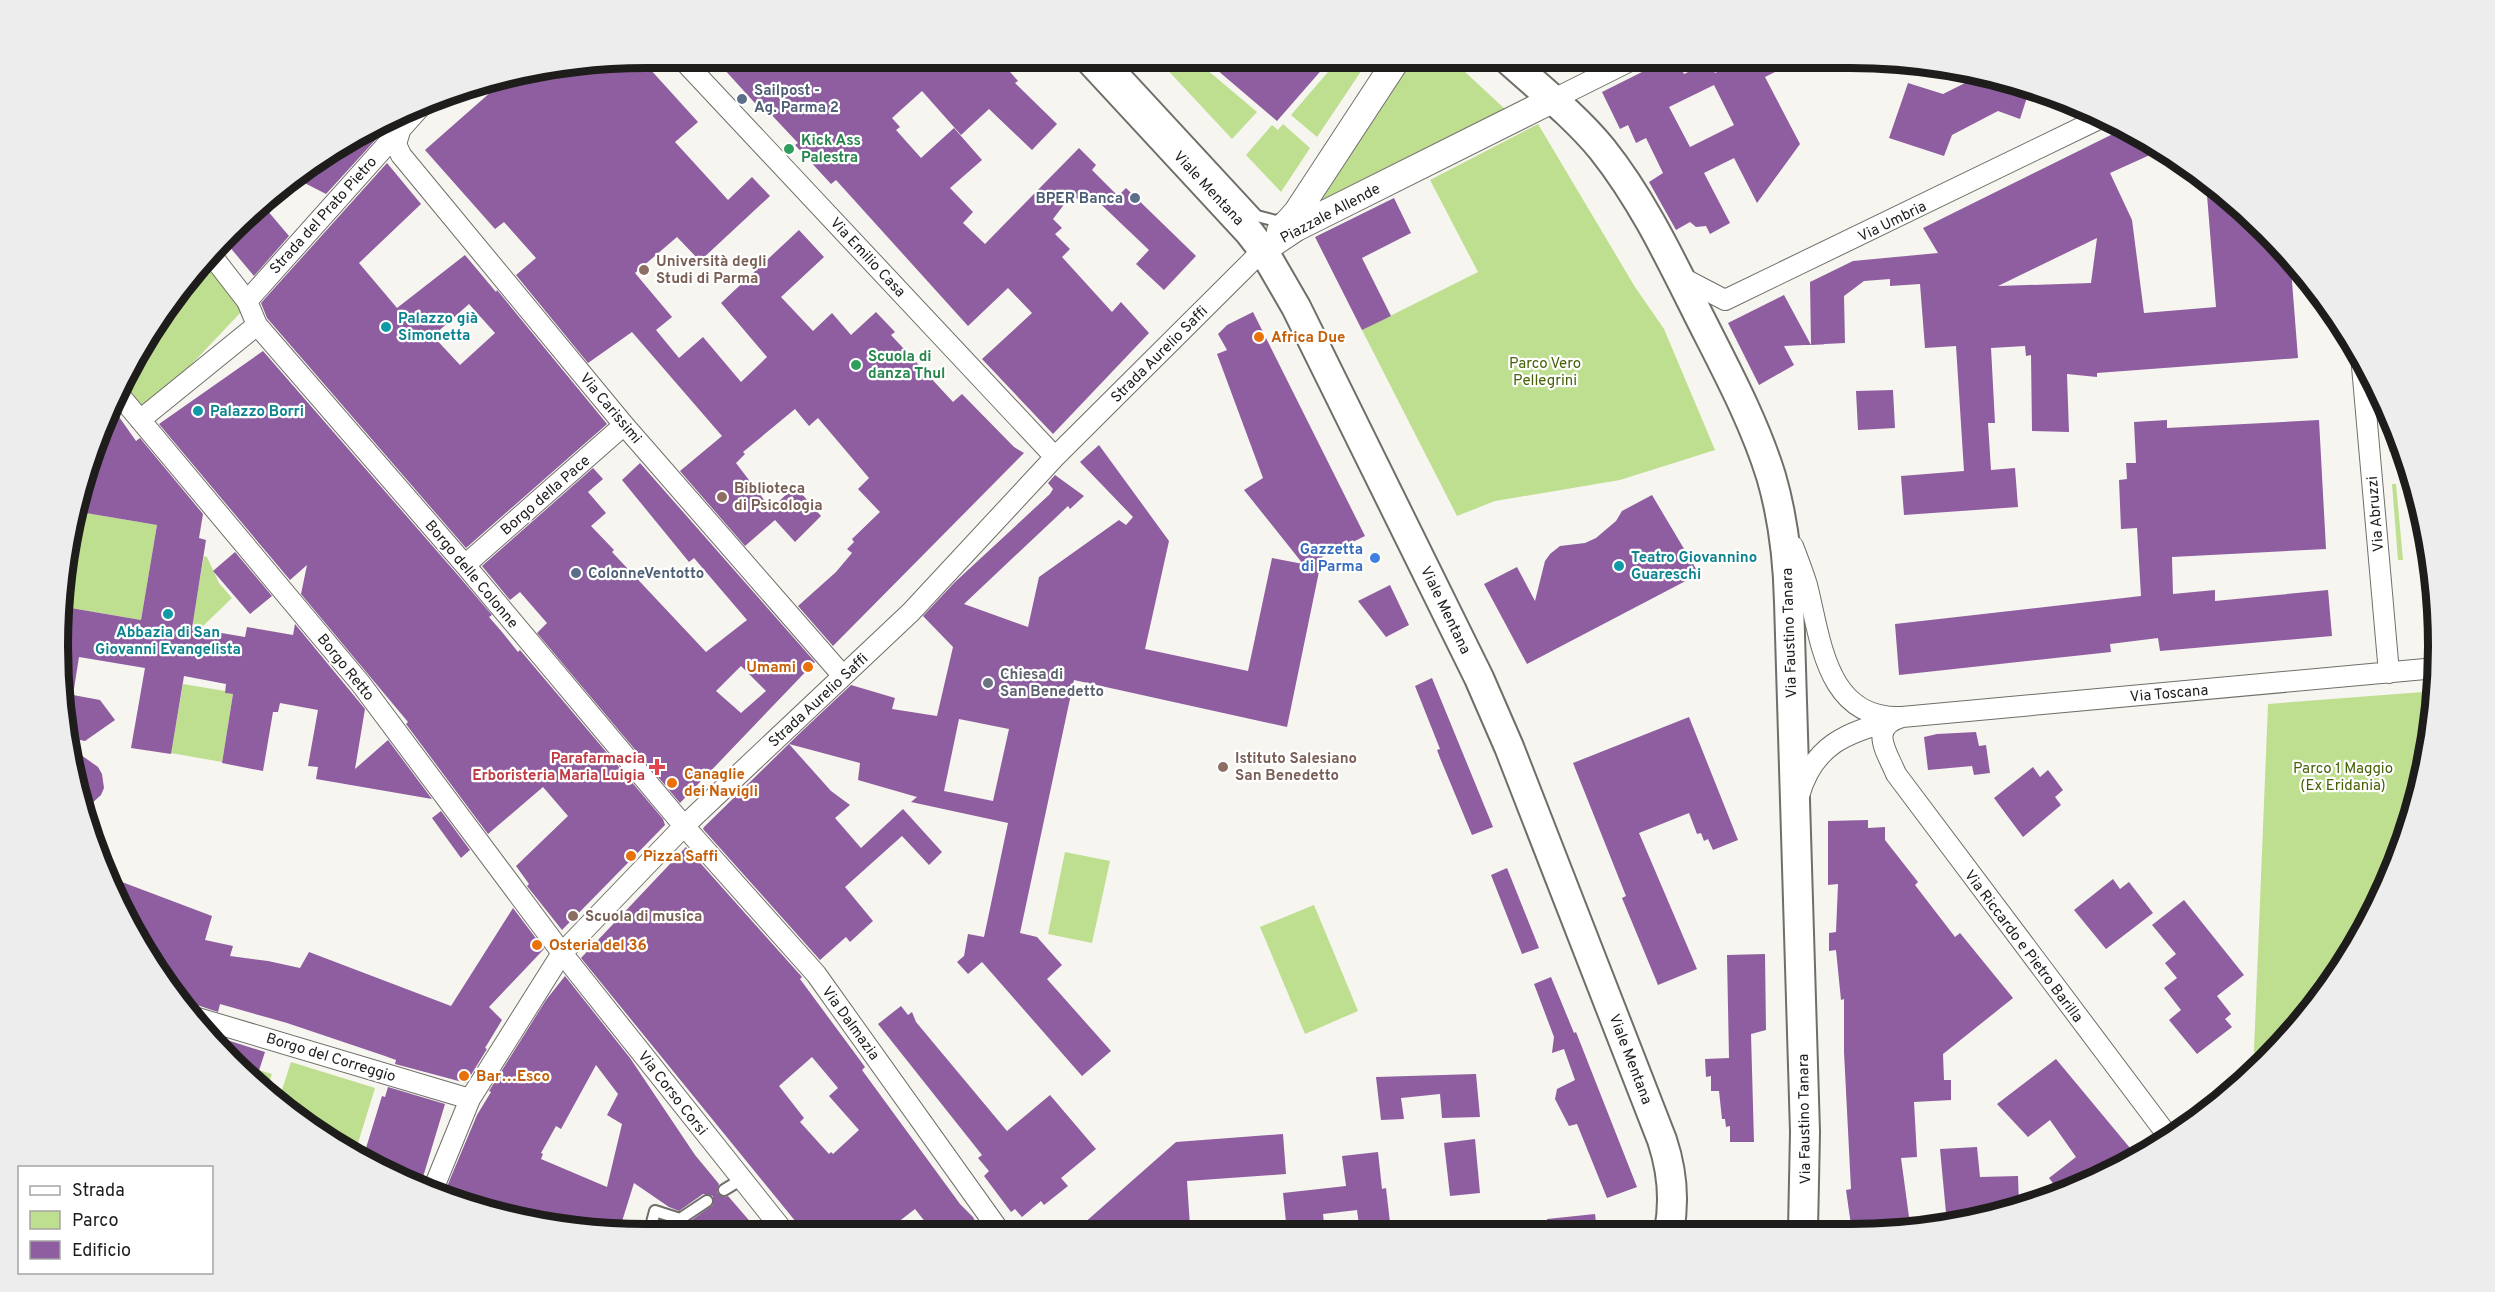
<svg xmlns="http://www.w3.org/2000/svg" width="2495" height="1292" viewBox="0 0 2495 1292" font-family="Overpass,sans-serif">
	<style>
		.green { fill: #bedf90 }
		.building { fill: #8e5ea0; fill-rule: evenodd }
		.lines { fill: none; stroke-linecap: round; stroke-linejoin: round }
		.service-casing { stroke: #6f6e68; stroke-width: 14 }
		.minor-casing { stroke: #6f6e68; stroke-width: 22 }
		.tertiary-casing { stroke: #6f6e68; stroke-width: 28 }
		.secondary-casing { stroke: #6f6e68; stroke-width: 32 }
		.service { stroke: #fff; stroke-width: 10 }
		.minor { stroke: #fff; stroke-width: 20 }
		.tertiary { stroke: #fff; stroke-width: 26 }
		.secondary { stroke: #fff; stroke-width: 28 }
		.service-dot { fill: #5c6f8a; stroke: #fff; stroke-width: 2 }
		.leisure-dot { fill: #2e9e5b; stroke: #fff; stroke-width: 2 }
		.education-dot { fill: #8d6e63; stroke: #fff; stroke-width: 2 }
		.culture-dot { fill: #0f9aa8; stroke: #fff; stroke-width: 2 }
		.food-dot { fill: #e8710a; stroke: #fff; stroke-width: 2 }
		.shop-dot { fill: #3f7fe0; stroke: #fff; stroke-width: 2 }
		.worship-dot { fill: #6b7280; stroke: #fff; stroke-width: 2 }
		.health-dot { fill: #e0444e; stroke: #fff; stroke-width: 2 }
		.labels { text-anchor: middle; stroke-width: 4.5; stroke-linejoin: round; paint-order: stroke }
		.service-label { font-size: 15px; font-weight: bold; fill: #4e5e75; stroke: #fff; text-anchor: start }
		.leisure-label { font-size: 15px; font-weight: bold; fill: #27864d; stroke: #fff; text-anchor: start }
		.street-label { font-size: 15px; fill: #1e1d1b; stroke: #fff }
		.education-label { font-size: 15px; font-weight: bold; fill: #785e54; stroke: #fff; text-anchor: start }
		.culture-label { font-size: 15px; font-weight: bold; fill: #0d838f; stroke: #fff; text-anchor: start }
		.food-label { font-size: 15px; font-weight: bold; fill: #c56008; stroke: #fff; text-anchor: start }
		.park-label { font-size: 15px; fill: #456005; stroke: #fff }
		.shop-label { font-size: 15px; font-weight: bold; fill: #366cbe; stroke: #fff; text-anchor: end }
		.worship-label { font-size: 15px; font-weight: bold; fill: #5b616d; stroke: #fff; text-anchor: start }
		.health-label { font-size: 15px; font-weight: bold; fill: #be3a42; stroke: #fff; text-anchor: end }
		.rim { fill: none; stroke: #1e1d1b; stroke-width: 8 }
	</style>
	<rect width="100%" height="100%" fill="#f7f5ef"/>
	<path class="green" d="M1168,58h25l64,54 -25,27 -70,-75z
		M1340,58h30l-53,79 -26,-22z
		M1414,58h36l56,52 -188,92z
		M1546,58h30l3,5 -16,9z
		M1283,124l27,24 -29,44 -35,-37 26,-30 6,5z
		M1538,124l97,163 29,42 51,121 -95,30 -125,21 -38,15 -95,-186 116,-58 -48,-92z
		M204,257l37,46 1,8 -89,94 -11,3 -22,-24 16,-33z
		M2385,409l6,13 3,29 -5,1z
		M2392,484h4l7,76h-5z
		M74,511l83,14 -16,95 -82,-14z
		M204,556l3,1 12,26 13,15 -29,28 -11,-2z
		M183,684l42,7v2l8,1 -11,68 -51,-9z
		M2436,691l-18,107 -41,108 -85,128 -36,34 -2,-18 14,-346z
		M1065,852l45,9 -18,82 -44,-9z
		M1314,905l44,106 -53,23 -45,-107z
		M291,1062l84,26 -21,68 -36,-20 -40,-34z
		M259,1070l13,4 -6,19 -11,-10z"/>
	<path class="building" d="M713,57h284l21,24 -3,2 42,41 -25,26 -43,-41 -28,26 -39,-44 -30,27 8,9 -4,3 25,28 33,-30 28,32 -32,28 23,24 -10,11 22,21 94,-96 17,17 -4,5 26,26 8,-8 70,68 -32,34 -28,-26 13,-14 -61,-58 -8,9 -8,-7 -19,25 9,9 -7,6 15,15 -8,8 50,55 9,-10 28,31 -96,101 -71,-75 50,-46 -24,-25 -40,38 -132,-146 -5,4 -36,-39 3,-2 -32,-34 -3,3z
		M640,58l58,64 -23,20 53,58 24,-23 18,19 -70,65 -23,-24 -42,36 37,44 -16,13 23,28 24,-21 38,45 26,-25 -46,-54 78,-73 25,27 -43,40 32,34 19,-18 19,22 25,-23 19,20 -4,3 62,67 9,-8 52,53 10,6 -191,193 -35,-40 38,-34 16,-19 -5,-4 7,-7 -2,-3 28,-27 -22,-23 11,-11 -51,-60 -9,8 -14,-17 -52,43 2,2 -9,9 35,46 24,-23 26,30 -26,26 -20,-22 -30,26 -65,-75 42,-35 -90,-104 -44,31 -72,-88 20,-17 -32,-36 -9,7 -70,-79 75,-66 -6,-6 37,-10z
		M1203,58h129l-55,63z
		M1670,58h7l7,16 25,-12 6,11 31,-15h57l-38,19 35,67 -43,59 -23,-45 -30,15 26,50 -20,11 -4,-8 -10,1 -6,-5 -14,8 -27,-48 14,-9 -17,-35 -10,5 -8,-18 -8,4 -18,-37zM1714,85l20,40 -44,22 -21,-40z
		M1974,72l27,5 29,11 -10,31 -22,-8 -46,24 -8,21 -55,-18 19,-55 35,11 28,-14z
		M368,128l11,8 -53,58 -35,-18 61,-40z
		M2125,128l36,22 -51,23 22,47 12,93 72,-6 -9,-112 16,-2 67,63 8,102 -201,15v4l-30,-3 2,58 -37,-1 -1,-76 -5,1 -1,-10 -34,2 4,75h-7l3,47 24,-2 3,39 -114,8 -3,-39 63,-5 -8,-125 -31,2 -5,-64 -30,2v-7l-26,2 -20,15 1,47 -61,3 10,19 -35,20 -31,-62 56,-28 27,50 -1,-63 43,-21 85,-8 -15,-25zM2097,238l-6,45 -93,3z
		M387,163l34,41 -62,59 38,45 68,-53 31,37 1,-2 110,134 -141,124 -199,-230 -6,-15zM469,304l26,29 -35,32 -27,-29z
		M1394,198l17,35 -49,25 29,58 -29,14 -47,-93z
		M261,203l28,33 -35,40 -31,-37z
		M1253,312l112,224 -43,21 -35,170 -213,-47 -54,253 17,4 25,28 -15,14 64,72 -29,25 -100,-114 -14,12 -11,-12 7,-6 4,-22 16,3 24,-114 -97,-21 6,-5 -59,-17 2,-17 -71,-19 42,47 19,14 -15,13 26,30 42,-39 39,43 -13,13 -27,-29 -57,51 28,34 -23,21 -4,-5 -26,23 -117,-131 1,-2 96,-94 51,-48 44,13 -3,11 45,7 16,-69 -30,-31 32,-34 95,-88 3,-5 -5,-6 7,-8 29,21 -14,13 -2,-3 -104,98 64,23 11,-50 80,-57 7,5 7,-8 -53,-55 19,-17 70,96 -24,108 103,22 24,-113 31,6 -59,-74 19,-12 -46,-124 10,-4 -9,-16 9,-9zM959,719l50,10 -16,72 -49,-10z
		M263,351l193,222 36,42 -3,2 13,15 16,20 2,-2 143,169 2,6 -103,105 -35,-44 2,-2 -13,-18 52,-50 -25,-29 -55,47 -82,-110 2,-2 -107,-128 6,-29 -17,15 -131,-156z
		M1893,390l2,38 -37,2 -2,-39z
		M110,404l26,37 4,-3 63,76 -4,24 7,2 -14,88 53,9 2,-10 46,8 2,-11 70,85 -10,60 33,-29 44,59 -116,-20 2,-12 -10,-1 10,-56 -38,-7 -2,9h-5l-10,59 -41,-8 11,-69 -8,-1 1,-9 -42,-8 -13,78 -40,-6 14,-80 -66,-11 -6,38 27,5 15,20 -30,21 -20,-4 -3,-14 -3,-117 82,14 16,-95 -83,-14 28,-90z
		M2167,420v8l152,-8 7,129 -154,8 1,37 42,-4v11l113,-11 4,46 -172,15 -2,-13 -48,6 1,8 -212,23 -4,-51 246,-28 -4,-68 -16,1 -2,-49 8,-1 -1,-16h10l-2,-41z
		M640,463l175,199 -135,141 -143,-170 10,-10 -27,-31 -10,8 -28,-34 111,-98 10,11 -15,13 18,21 -15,13 23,24 -2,2 94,100 41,-32 -53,-62 -5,4 -67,-82zM741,666l25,25 -25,22 -25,-22z
		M1652,495l47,79 -172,90 -43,-80 33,-17 18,34 10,-40 5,-7 10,-8 25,-3 11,-5 20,-17 6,-10z
		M235,552l37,44 -22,18 -37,-43z
		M1390,585l19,40 -23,12 -28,-36z
		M1432,678l61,149 -21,8 -32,-77 -3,-8 3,-1 -25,-63z
		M1689,717l49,123 -25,10 -5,-11 -4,2 -3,-8 -4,1 -8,-21 -50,20 58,136 -39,16 -36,-87 4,-2 -53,-133z
		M1976,732l3,14 7,-1 4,28 -16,2 -2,-9 -44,4 -4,-33 13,-3z
		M67,745l31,22 4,7 2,14 -3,7 -11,10 -10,2z
		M2033,767l7,10 8,-7 15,20 -8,7 6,8 -38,32 -29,-39z
		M441,811l29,39 -9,8 -29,-40z
		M1868,820v8l17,-1v13l33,42 -3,3 40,52 5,-4 53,65 -70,56 1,26h7v20l-37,2 3,55 -16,1 8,59 -58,8 -5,-35 5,-1 -7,-137v-53l-3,1 -5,-50 -7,1v-18l7,-1 2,-48 -10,1v-64z
		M686,847l116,130 -2,2 65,88 -3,3 98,134 13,13 8,16h-47l-19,-24 -31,24h-79l-224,-275zM812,1057l26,31 -9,8 30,34 -26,24 -2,-2 -2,2 -29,-32 4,-4 -25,-32z
		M1507,868l32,80 -17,6 -31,-79z
		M106,876l106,40 -7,24 28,6 -3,10 38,5 32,7 9,-16 142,54 62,-98 31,41 -55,58 13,13 -17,28 2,1 -21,34 -71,-19 1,-4 -11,-4 -98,-33 -67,-19 -2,8 -24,-8 -10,3 -28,-33 -38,-67z
		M2113,879l7,10 9,-7 24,31 -47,36 -32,-39z
		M2184,900l60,75 -27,21 14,18 -6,5 7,8 -35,27 -28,-34 12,-10 -17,-22 13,-10 -12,-15 11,-9 -24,-29z
		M1765,954l1,76 -15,4 3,108h-24v-16l-4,1 -1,-8h-3l-3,-28h-8v-15l-5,1 -1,-18 24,-1 -2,-103z
		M565,976l65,82 65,97 24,29 -2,6 1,4 6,3 4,-1 32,37 -80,1 3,-8 30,-21v-9l-10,-2 -24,17 -10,-4 -35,-24 -16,51 -124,-19 -51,-19 34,-81 14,-23 -2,-1 57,-91zM596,1065l22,29 -11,21 15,9 -15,63 -66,-28 2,-5 -2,-1 15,-27 5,3z
		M1551,977l23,56 2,-1 61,155 -30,11 -30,-74 -8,2 -14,-27 2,-10 18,-9 -11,-31 -12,4 2,-16 -20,-53z
		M901,1006l7,9 4,-3 4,10 91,109 43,-36 46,54 -35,29 7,8 -24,19 -3,-4 -19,16 -7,-8 -4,3 -27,-36 5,-5 -11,-13 4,-3 -104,-131z
		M205,1033l60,19 -10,31 -26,-21z
		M2056,1059l74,89 -8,6 4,6 -52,30 -13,4 -12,-16 27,-21 -26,-37 -22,17 -31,-33z
		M1476,1074l4,43 -38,1 -2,-24 -39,4 3,21 -23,1 -5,-43z
		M388,1087l57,17 -25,83 -34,-13 -24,-13 20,-65 3,1z
		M1283,1134l3,40 -99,7 3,45 -63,6h-53l102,-90z
		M1475,1139l5,54 -30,3 -6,-53z
		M1977,1147l3,30 38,-1 1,29 -18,5 -55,3 -6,-64z
		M1378,1152l4,37 4,-1 5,43 -31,1 -3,-22 -34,4 2,18h-38l-4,-39 63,-7 -4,-30z
		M1595,1214l2,17h-50v-12z"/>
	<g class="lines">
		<g class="service-casing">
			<path id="service" d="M1110,57l147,159 19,5 10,-4
				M724,1190l18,-11
				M649,1234l6,-23 25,8 27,-18"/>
		</g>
		<g class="minor-casing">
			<path id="minor" d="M680,57l375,400
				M1552,100l84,-42
				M400,131l-4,13 5,11 223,270 219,251
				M209,252l38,49 10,24 208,240 219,261 132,148 185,259
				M1679,276l46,24 380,-184
				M247,301l177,-198
				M2361,355l28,318
				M116,391l245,293 201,269 223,280
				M140,420l117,-95
				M1793,546c5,13 10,26 14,39 14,55 19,135 95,132l534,-49
				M465,565l159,-140
				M1902,717c-35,11 -14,36 -6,57l272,362
				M1799,796c14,-51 48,-64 95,-76
				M191,1016l279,83
				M432,1192l38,-93 92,-146 122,-127 227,-214 144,-155 208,-207"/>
		</g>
		<g class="tertiary-casing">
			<path id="tertiary" d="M1280,231l17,-19 101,-154
				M1263,250l33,-22 256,-128"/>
		</g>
		<g class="secondary-casing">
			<path id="secondary" d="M1087,57l162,175 14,18 33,57 183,371 30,69 153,393c10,30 13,60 7,91
				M1506,58c32,29 68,57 96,91 39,49 66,105 94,161 27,54 57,108 75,166 12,41 17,84 18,126l16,530 -2,98"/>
		</g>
		<use href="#service" class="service"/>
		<use href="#minor" class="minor"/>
		<use href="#tertiary" class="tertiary"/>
		<use href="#secondary" class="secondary"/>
	</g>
	<g class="service-dot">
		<circle cx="742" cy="99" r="6"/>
		<circle cx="1135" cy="198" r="6"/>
		<circle cx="576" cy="573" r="6"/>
	</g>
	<g class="leisure-dot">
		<circle cx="789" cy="149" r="6"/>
		<circle cx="856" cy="365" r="6"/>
	</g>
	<g class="education-dot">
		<circle cx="644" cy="270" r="6"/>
		<circle cx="722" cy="497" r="6"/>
		<circle cx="1223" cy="767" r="6"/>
		<circle cx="573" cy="916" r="6"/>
	</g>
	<g class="culture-dot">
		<circle cx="386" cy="327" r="6"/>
		<circle cx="198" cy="411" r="6"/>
		<circle cx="1619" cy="566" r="6"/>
		<circle cx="168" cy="614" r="6"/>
	</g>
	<g class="food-dot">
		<circle cx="1259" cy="337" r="6"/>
		<circle cx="808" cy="667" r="6"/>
		<circle cx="672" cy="783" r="6"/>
		<circle cx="631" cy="856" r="6"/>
		<circle cx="537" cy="945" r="6"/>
		<circle cx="464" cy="1076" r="6"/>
	</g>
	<circle class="shop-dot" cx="1375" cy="558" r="6"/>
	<circle class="worship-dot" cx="988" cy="683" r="6"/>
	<path class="health-dot" d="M654 758h6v6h6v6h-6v6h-6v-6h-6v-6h6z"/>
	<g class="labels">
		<g class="service-label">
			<text x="754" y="95">Sailpost -<tspan x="754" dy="17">Ag. Parma 2</tspan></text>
			<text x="1123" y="203" text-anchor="end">BPER Banca</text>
			<text x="588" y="578">ColonneVentotto</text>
		</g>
		<g class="leisure-label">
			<text x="801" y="145">Kick Ass<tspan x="801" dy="17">Palestra</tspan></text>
			<text x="868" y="361">Scuola di<tspan x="868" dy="17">danza Thul</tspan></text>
		</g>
		<g class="street-label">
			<text transform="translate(1209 188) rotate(47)" y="5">Viale Mentana</text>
			<text transform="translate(1330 213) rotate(-28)" y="5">Piazzale Allende</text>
			<text transform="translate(323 215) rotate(-48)" y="5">Strada del Prato Pietro</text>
			<text transform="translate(1892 221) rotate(-26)" y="5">Via Umbria</text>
			<text transform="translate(868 257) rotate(47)" y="5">Via Emilio Casa</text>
			<text transform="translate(1159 354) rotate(-45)" y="5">Strada Aurelio Saffi</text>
			<text transform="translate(611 408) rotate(50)" y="5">Via Carissimi</text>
			<text transform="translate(545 495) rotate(-41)" y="5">Borgo della Pace</text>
			<text transform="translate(2375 514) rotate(-95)" y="5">Via Abruzzi</text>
			<text transform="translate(472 574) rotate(50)" y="5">Borgo delle Colonne</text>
			<text transform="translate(1446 610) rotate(64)" y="5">Viale Mentana</text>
			<text transform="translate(1789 633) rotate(-92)" y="5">Via Faustino Tanara</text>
			<text transform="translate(346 667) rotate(51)" y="5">Borgo Retto</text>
			<text transform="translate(2169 693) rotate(-5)" y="5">Via Toscana</text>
			<text transform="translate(818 700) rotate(-43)" y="5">Strada Aurelio Saffi</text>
			<text transform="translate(2024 946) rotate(53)" y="5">Via Riccardo e Pietro Barilla</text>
			<text transform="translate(851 1023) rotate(54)" y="5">Via Dalmazia</text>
			<text transform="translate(331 1057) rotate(17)" y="5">Borgo del Correggio</text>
			<text transform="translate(1631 1059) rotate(69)" y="5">Viale Mentana</text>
			<text transform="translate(673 1093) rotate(52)" y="5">Via Corso Corsi</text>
			<text transform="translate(1804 1119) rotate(-91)" y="5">Via Faustino Tanara</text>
		</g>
		<g class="education-label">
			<text x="656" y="266">Università degli<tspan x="656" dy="17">Studi di Parma</tspan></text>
			<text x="734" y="493">Biblioteca<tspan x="734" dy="17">di Psicologia</tspan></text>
			<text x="1235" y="763">Istituto Salesiano<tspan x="1235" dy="17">San Benedetto</tspan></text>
			<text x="585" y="921">Scuola di musica</text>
		</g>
		<g class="culture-label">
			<text x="398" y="323">Palazzo già<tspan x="398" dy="17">Simonetta</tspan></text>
			<text x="210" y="416">Palazzo Borri</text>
			<text x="1631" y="562">Teatro Giovannino<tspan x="1631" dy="17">Guareschi</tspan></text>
			<text x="168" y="637" text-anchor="middle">Abbazia di San<tspan x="168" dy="17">Giovanni Evangelista</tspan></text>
		</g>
		<g class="food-label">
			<text x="1271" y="342">Africa Due</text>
			<text x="796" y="672" text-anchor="end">Umami</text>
			<text x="684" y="779">Canaglie<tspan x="684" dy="17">dei Navigli</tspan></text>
			<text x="643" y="861">Pizza Saffi</text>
			<text x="549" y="950">Osteria del 36</text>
			<text x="476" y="1081">Bar…Esco</text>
		</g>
		<g class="park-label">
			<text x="1545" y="368">Parco Vero<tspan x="1545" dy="17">Pellegrini</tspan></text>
			<text x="2343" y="773">Parco 1 Maggio<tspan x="2343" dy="17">(Ex Eridania)</tspan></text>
		</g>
		<g class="shop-label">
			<text x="1363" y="554">Gazzetta<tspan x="1363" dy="17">di Parma</tspan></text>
		</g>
		<g class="worship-label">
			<text x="1000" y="679">Chiesa di<tspan x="1000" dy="17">San Benedetto</tspan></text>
		</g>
		<g class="health-label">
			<text x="645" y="763">Parafarmacia<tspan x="645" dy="17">Erboristeria Maria Luigia</tspan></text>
		</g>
	</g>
	<path d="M0 0H2495V1292H0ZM646 68H1850A578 578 0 0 1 2428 646V646A578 578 0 0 1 1850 1224H646A578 578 0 0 1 68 646V646A578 578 0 0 1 646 68Z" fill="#ededed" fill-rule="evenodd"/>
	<path class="rim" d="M646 68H1850A578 578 0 0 1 2428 646V646A578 578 0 0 1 1850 1224H646A578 578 0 0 1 68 646V646A578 578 0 0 1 646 68Z"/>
	<rect x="18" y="1166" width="195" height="108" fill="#ffffff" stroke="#a5a5a4" stroke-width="1.5"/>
	<rect x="30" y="1186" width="30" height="9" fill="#ffffff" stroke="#a5a5a4" stroke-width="1.5"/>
	<text x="72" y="1196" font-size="18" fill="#1e1d1b">Strada</text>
	<rect x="30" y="1211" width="30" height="18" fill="#bedf90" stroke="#a5a5a4" stroke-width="1.5"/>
	<text x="72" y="1226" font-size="18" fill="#1e1d1b">Parco</text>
	<rect x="30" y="1241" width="30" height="18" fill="#8e5ea0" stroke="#a5a5a4" stroke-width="1.5"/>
	<text x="72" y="1256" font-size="18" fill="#1e1d1b">Edificio</text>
</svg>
